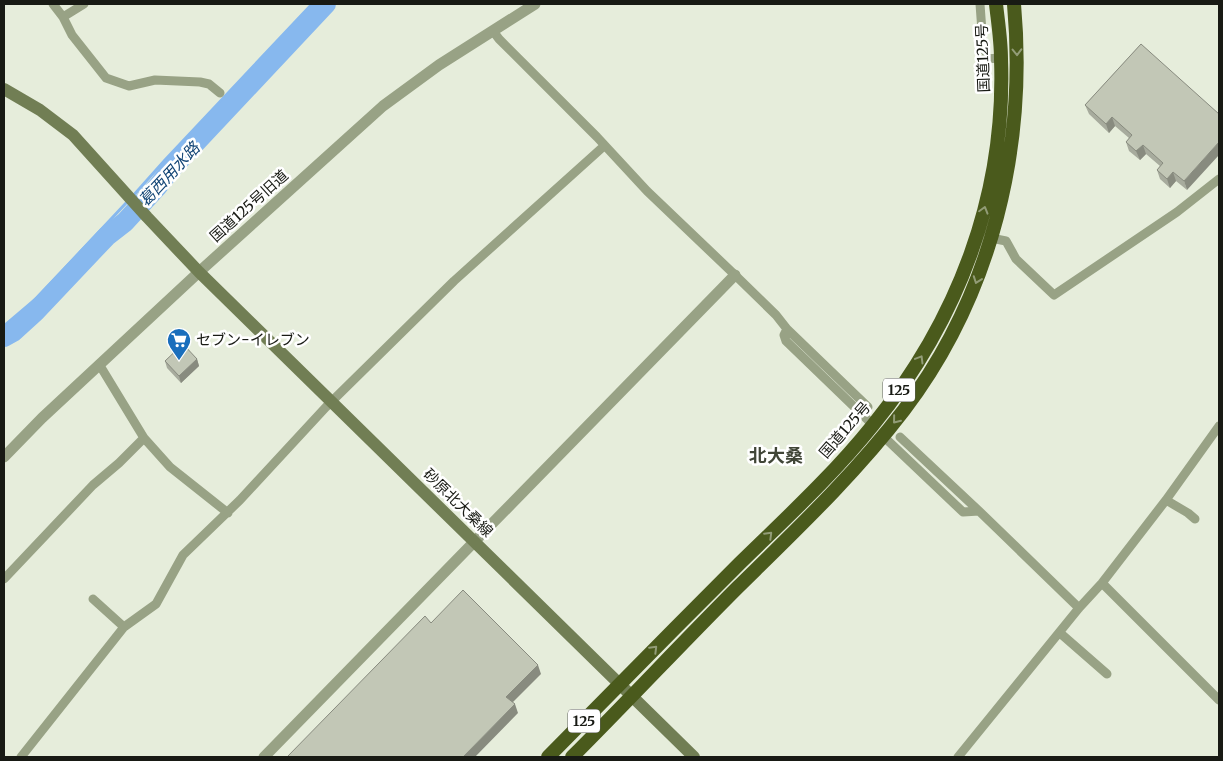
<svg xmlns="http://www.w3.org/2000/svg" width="1223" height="761" viewBox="0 0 1223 761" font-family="Merriweather,'Noto Sans JP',serif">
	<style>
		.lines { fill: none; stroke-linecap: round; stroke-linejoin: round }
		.stream { stroke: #87b8ee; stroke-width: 3 }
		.river { stroke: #87b8ee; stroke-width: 20 }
		.minor { stroke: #98a285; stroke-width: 9 }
		.tertiary { stroke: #98a285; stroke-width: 11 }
		.secondary { stroke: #717e54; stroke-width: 12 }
		.trunk { stroke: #4a5a1c; stroke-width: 14 }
		.wall { fill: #a7ab9d }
		.shaded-wall { fill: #888b7f }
		.building { fill: #c2c7b6; stroke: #888b7f }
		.oneway { stroke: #929c77 }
		.labels { text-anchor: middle; stroke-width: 5; stroke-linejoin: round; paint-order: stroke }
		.shield { fill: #fff; stroke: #5d5f5a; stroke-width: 1 }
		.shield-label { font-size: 14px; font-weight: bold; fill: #181a14 }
		.street-label { font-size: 15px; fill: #181a14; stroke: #fff }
		.poi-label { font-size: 15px; fill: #181a14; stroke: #fff; text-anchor: start }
		.water-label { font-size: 16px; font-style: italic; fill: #114475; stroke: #fff }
		.quarter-label { font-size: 18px; font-weight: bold; fill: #404537; stroke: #fff }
	</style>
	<rect width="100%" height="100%" fill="#e6eddb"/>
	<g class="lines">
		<path class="stream" d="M132,197l33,-37 147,-156
			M4,326l33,-28 90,-96"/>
		<path class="river" d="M4,337l9,-5 22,-20 72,-76 18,-14 33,-36 13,-17 155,-165"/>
		<path class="minor" d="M53,4l10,13 21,-13
			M980,4l4,55 17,-1
			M63,17l9,18 34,43 23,8 26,-6 45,2 9,2 11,9
			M493,31l6,8 98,98 50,54 88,84 41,40 11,14 81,78
			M991,238l15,3 10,18 38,36 123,-83 42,-33
			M787,329l-3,6 2,6 87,84
			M99,364l45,74 26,29 58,46
			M883,436l80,76 16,-1
			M900,437l79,74 100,97
			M1166,500l22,13 7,6
			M4,579l89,-94 26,-22 25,-25
			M1102,583l117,117
			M93,599l31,28
			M1060,633l47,41
			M21,757l103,-130 32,-23 27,-49 57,-55 86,-93 128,-126 150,-135
			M958,757l121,-149 23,-25 64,-83 53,-74"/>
		<path class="tertiary" d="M4,457l38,-39 157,-146 184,-166 56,-41 96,-61
			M264,757l471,-482"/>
		<path class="secondary" d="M4,89l36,21 33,25 74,82 52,55 495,485"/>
		<path class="trunk" d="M548,757c63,-64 127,-129 191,-193 46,-45 94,-89 134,-139 85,-105 133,-230 128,-366 0,-18 -3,-37 -5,-55
			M572,757c56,-56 110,-114 166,-170 58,-57 117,-113 166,-177 88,-116 123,-263 110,-406"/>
	</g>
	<path class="wall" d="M1141,44l46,146 -11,-9 -6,7 -10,-9 -3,-9 3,-4 -14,-12 -6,6 -11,-9 -3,-9 3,-4 -14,-12 -6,7 -20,-19 -4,-9z
		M197,359l2,7 -18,17 -14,-15 -2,-7z"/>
	<path class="shaded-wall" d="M1112,117l3,9 -6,7 -3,-9z
		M1219,142v13l-32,35 -3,-9z
		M1143,145l3,9 -6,6 -4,-9z
		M1173,172l3,9 -6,7 -3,-9z
		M197,359l2,7 -18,17 -2,-7z
		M538,665l3,9 -32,32 -3,-9z
		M515,704l3,9 -43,44h-12z"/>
	<path class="building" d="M1141,44l78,70v28l-35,39 -11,-9 -6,7 -10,-9 6,-7 -20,-18 -7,6 -10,-9 6,-7 -20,-18 -6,7 -21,-19z
		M183,344l14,15 -18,17 -14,-15z
		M463,590l75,75 -32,32 9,7 -52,53h-176l138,-141 6,7z"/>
	<defs><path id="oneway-chevron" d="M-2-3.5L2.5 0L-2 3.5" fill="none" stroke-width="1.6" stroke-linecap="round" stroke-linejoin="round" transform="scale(1.25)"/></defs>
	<g class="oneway">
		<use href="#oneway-chevron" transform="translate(1017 52) rotate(89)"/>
		<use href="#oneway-chevron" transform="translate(984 210) rotate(-74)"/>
		<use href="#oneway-chevron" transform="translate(977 280) rotate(110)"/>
		<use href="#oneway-chevron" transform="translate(920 359) rotate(-59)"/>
		<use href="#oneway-chevron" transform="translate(896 420) rotate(129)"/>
		<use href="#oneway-chevron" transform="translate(769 535) rotate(-45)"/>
		<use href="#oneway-chevron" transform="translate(654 649) rotate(-45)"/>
	</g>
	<defs>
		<g id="supermarket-pin" transform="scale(1.25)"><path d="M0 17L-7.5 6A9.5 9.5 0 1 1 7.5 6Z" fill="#1a6ebc" stroke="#fff"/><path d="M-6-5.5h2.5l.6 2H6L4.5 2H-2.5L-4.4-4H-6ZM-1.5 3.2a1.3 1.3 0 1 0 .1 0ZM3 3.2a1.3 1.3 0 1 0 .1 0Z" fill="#fff"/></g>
	</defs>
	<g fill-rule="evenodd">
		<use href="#supermarket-pin" x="179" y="340"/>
	</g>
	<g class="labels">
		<g class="shield">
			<rect x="883" y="378.5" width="32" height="23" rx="4"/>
			<rect x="568" y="709.5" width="32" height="23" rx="4"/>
		</g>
		<g class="shield-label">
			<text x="899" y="395">125</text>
			<text x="584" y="726">125</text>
		</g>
		<g class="street-label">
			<text transform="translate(983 58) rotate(-92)" y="5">国道125号</text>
			<text transform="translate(249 206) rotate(-42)" y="5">国道125号旧道</text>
			<text transform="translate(845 430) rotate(-49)" y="5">国道125号</text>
			<text transform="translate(458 503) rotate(44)" y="5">砂原北大桑線</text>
		</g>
		<g class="poi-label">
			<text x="196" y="345">セブン-イレブン</text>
		</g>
		<g class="water-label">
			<text transform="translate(169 174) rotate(-47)" y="6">葛西用水路</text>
		</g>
		<g class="quarter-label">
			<text x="776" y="462">北大桑</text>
		</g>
	</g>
	<rect width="1223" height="761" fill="none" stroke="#181a14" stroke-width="10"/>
</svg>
